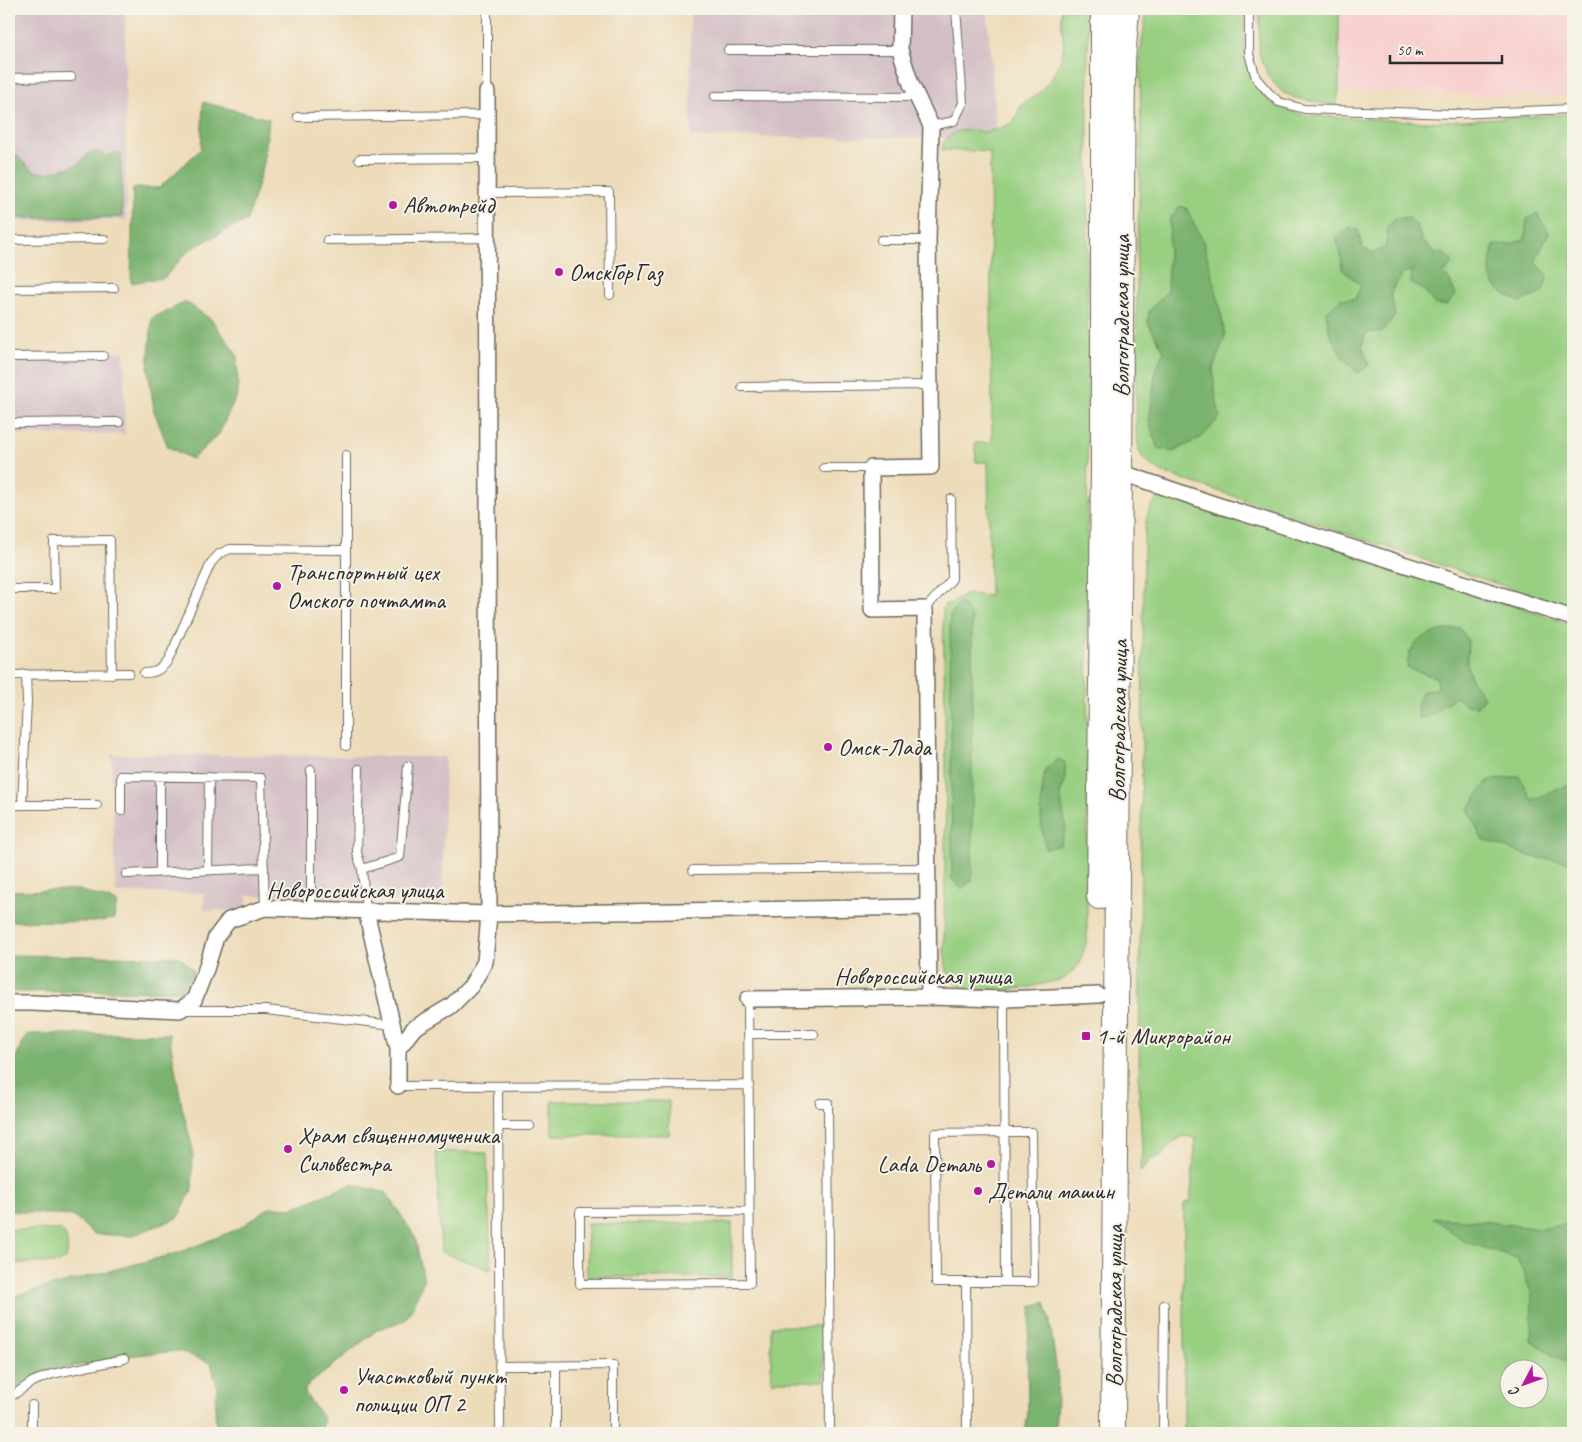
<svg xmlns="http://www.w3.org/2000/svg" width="1582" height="1442" viewBox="0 0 1582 1442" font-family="Caveat,sans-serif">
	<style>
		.built { fill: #f7d0cf }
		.industrial { fill: #d2bec5 }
		.green { fill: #98cf81; stroke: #627d56; fill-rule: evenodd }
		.forest { fill: #7ab26f; stroke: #526e4d }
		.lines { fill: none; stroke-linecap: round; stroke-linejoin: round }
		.service-casing { stroke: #6f695d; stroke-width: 10 }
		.minor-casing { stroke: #6f695d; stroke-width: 18 }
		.primary-casing { stroke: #6f695d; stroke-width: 26 }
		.service { stroke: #fff; stroke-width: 8 }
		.minor { stroke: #fff; stroke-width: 15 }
		.primary { stroke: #fff; stroke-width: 24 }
		.poi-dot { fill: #b5179e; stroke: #f7f3e8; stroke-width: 2 }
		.labels { text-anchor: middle; stroke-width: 4; stroke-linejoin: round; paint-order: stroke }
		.poi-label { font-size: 24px; fill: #2b2b2b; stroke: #f7f3e8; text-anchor: start }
		.street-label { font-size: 24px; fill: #2b2b2b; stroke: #f7f3e8 }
	</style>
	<rect width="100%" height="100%" fill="#f7f3e8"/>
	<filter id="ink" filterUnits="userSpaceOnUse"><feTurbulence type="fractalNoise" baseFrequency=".02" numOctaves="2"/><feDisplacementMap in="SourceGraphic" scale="10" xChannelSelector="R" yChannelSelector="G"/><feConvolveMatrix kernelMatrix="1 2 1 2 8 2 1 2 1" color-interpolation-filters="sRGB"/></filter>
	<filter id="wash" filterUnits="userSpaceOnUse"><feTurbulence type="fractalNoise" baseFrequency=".0096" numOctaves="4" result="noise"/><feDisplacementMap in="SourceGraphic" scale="20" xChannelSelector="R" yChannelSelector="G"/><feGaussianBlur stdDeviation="1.12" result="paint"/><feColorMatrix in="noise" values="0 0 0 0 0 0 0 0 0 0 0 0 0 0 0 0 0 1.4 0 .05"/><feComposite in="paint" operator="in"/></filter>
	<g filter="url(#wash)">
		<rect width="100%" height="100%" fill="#eddcba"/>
		<path class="built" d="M1339,9h234v88l-234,-6z"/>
		<path class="industrial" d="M9,9h116l1,211 -117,1z
			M690,9h297l10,129 -306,-1z
			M124,352l1,82 -116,1v-82z
			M111,754l334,3 -3,146 -195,-8 -1,16 -42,-1v-17h-88z"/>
		<path class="green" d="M1062,9h26l-1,932 -8,24 -15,14 -38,9 -36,3 -20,-1 -10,-3 -8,-7 -5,-9 -3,-20 2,-182 -3,-159 2,-6h5l16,-10 24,2 -2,-134h-12l-1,-19h17l-2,-291 -48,-2c1,-14 15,-21 29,-20 8,1 11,3 20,1 7,-2 15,-6 22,-8 3,-6 6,-16 11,-20 3,-3 7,-4 10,-6 12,-8 27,-31 29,-46 2,-14 -4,-28 -1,-42z
			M1147,9h98l-1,37 5,24 12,22 15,14 26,9 123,7 148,-8v495l-409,-136c-27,-14 -25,-19 -28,-47l1,-167 4,-107 -1,-97z
			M1260,9h79v82l-3,15 -40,-8 -14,-6 -14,-16 -9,-23z
			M1170,492l403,133v808h-389v-230l6,-1 6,-64 -13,-2 -11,7 -10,12 -10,4 -12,13 2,-24 -3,-56 1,-138 4,-413c2,-22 2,-41 26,-49zM1510,1370h30v30h-30z
			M552,1101h117v34h-117z
			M436,1151l51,2 4,117 -50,-18z
			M732,1223v54h-145v-53z
			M9,1230h52c8,6 7,19 5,28l-5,4 -3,1h-49z
			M771,1326h52l1,55h-53z"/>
		<path class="forest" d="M203,102l66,17 -5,44 -17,57 -57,29 -26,29 -33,5 2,-95h26l42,-39z
			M9,152c11,1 17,21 35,21 4,0 32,-7 35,-9 2,-2 3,-4 5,-6 7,-8 15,-7 24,-2l8,-3h5l1,64 -113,1z
			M1180,206l6,2 17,33 16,61 6,35 -12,31 1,19 6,30 -18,20 -29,15 -16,-5 -8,-25 7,-53 8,-18 -16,-28 1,-12 18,-19 3,-73z
			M1537,213l12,19 -14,30 13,13 -6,18 -22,9c-7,-4 -15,-7 -21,-12 -13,-12 -9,-30 -5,-45l17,-1 14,-5 2,-20z
			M1408,217l9,9 5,15 13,11 9,2 9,8 -9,12 6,7 6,15 -10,9h-11l-9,-13 -15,-9 1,-13 -10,4 -11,18 4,24 -13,15 -16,2 -4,13 7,19 -11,8 -15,-15 -13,-24 -4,-22 15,-13h14l6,-13 -19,-17 -1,-13 -5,-19 13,-10 9,3 4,18 12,5 12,-6 1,-19 8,-9z
			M186,302l26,18 25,35 1,38 -19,41 -27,25 -24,-12 -14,-36 -6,-42 4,-51z
			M960,602l12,15v264l-11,8 -9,-10 -2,-264z
			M1460,628l8,13 -1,23 4,15 13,18 -7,9 -11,-1 -10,-8 -12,7 -10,10 -15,5 -2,-14 5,-13 16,-4 -1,-10 -30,-10c1,-5 1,-12 3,-16 8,-18 33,-23 50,-24z
			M1058,759l7,3v20l-5,12 6,35 -6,16 -14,4c-7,-27 -6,-51 -1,-79z
			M1519,776l13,24 25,-11 16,-5v78l-41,-5 -50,-18 -14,-30 20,-28z
			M79,890l38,12 -3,17 -20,3 -85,-1v-30z
			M9,955l171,2 14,14 -13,20 -172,1z
			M27,1034h142l13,73 11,43 -1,40 -14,28 -47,18 -37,-2 -21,-18 -64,-5v-115l3,-3v-28z
			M352,1184l35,9 28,44 9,43 -11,27 -8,13 -28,10 -72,58 1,7 18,24 -5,14h-102l-2,-20 2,-26 -6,-24 -32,-12 -43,4 -85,16 -37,20h-5v-94l169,-44 60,-24 32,-22 23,1z
			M1433,1218l50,3 57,8 33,-6v139h-7l-35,-21 1,-47 -15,-36 -51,-16z
			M1045,1302l5,20 8,57 -3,54h-30l3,-22 -1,-61 5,-44z"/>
	</g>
	<g filter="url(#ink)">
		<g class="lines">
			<g class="service-casing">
				<path id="service" d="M1249,9v45l7,24 13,15 10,9 25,7 150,5 119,-5
					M728,50h172
					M9,78l62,-1
					M487,92v-83
					M715,96l202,1
					M298,117l189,-2
					M931,126l23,-5 9,-18 -7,-94
					M359,159l128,-1
					M487,193l122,-1 1,103
					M9,240l95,-1
					M327,240l161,-2
					M881,240h47
					M9,289l105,-1
					M9,357l94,-1
					M742,387l188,-2
					M9,423l110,-1
					M824,468h47
					M9,589h46l-1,-48 56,-1 2,134
					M925,609l27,-30 -1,-80
					M144,673c12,0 16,-3 24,-12l43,-98 8,-9 11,-5 116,1
					M9,675l120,-2
					M346,746v-291
					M359,769l-2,84 5,16 4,42
					M160,776v97
					M9,805h88
					M22,805l5,-104 -1,-27
					M121,811v-35l140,2 4,130
					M362,869l38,-12 8,-91
					M693,870l234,-2
					M208,871l1,-94
					M126,874l138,-6
					M311,909v-139
					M748,999l2,284 -170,1v-72l169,-1
					M1004,999l1,283
					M184,1010h82l127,15
					M749,1034h65
					M398,1086l351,-1
					M498,1086l2,347
					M820,1103h8l2,330
					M498,1126h32
					M1005,1132h27l2,150h-98l-1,-149z
					M966,1282l1,151
					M499,1366l114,-1v66l1,2
					M556,1366v67
					M9,1398l23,-16 20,-8 72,-15
					M32,1405v28
					M1163,1433l1,-128"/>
			</g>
			<g class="minor-casing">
				<path id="minor" d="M901,9l-1,41 11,34 20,42 -3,114 3,227 -60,1 1,142 53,-1 4,388
					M1113,471l7,1 94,32 359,114
					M366,911l32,138v37
					M748,999l181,-2 75,2 94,-4
					M9,1003h23l148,7 14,-10 12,-31 10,-32 13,-17 36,-12 224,6 439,-7
					M398,1049l16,-21 37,-22 20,-20 14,-24 4,-48 -2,-822"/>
			</g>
			<g class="primary-casing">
				<path id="primary" d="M1099,897l4,-428v-460
					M1113,1433c1,-458 7,-916 10,-1373l4,-51"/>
			</g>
			<use href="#service" class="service"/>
			<use href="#minor" class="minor"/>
			<use href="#primary" class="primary"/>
		</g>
	</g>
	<g class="poi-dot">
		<circle cx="393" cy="205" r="5"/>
		<circle cx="559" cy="272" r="5"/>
		<circle cx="277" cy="586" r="5"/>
		<circle cx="828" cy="747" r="5"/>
		<rect x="1081" y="1031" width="10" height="10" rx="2.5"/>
		<circle cx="288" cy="1149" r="5"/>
		<circle cx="991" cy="1164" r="5"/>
		<circle cx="978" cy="1191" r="5"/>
		<circle cx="344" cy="1390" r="5"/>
	</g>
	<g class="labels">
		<g class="poi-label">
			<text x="403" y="213">Автотрейд</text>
			<text x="569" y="280">ОмскГорГаз</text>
			<text x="287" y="580">Транспортный цех<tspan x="287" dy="28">Омского почтамта</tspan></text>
			<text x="838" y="755">Омск-Лада</text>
			<text x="1096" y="1044">1-й Микрорайон</text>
			<text x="298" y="1143">Храм священномученика<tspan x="298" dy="28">Сильвестра</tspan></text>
			<text x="981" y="1172" text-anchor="end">Lada Dеталь</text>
			<text x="988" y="1199">Детали машин</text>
			<text x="354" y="1384">Участковый пункт<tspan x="354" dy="28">полиции ОП 2</tspan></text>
		</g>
		<g class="street-label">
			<text transform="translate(1121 316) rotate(-90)" y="8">Волгоградская улица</text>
			<text transform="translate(1118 721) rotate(-89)" y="8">Волгоградская улица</text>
			<text x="355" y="898">Новороссийская улица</text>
			<text x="923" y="984">Новороссийская улица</text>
			<text transform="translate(1114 1306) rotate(-90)" y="8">Волгоградская улица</text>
		</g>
	</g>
	<rect width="1582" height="1442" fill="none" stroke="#f7f3e8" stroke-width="30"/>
	<g transform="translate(1524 1384) rotate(229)"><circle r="24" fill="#f7f3e8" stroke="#a5a39c"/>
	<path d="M0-4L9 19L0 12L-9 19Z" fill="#b5179e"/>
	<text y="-8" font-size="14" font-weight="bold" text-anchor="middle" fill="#2b2b2b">С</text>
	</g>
	<path d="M1390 55v8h112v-8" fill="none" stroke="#2b2b2b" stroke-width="2.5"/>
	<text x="1397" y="55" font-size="15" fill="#2b2b2b" stroke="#f7f3e8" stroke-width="4" paint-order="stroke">50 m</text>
</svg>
